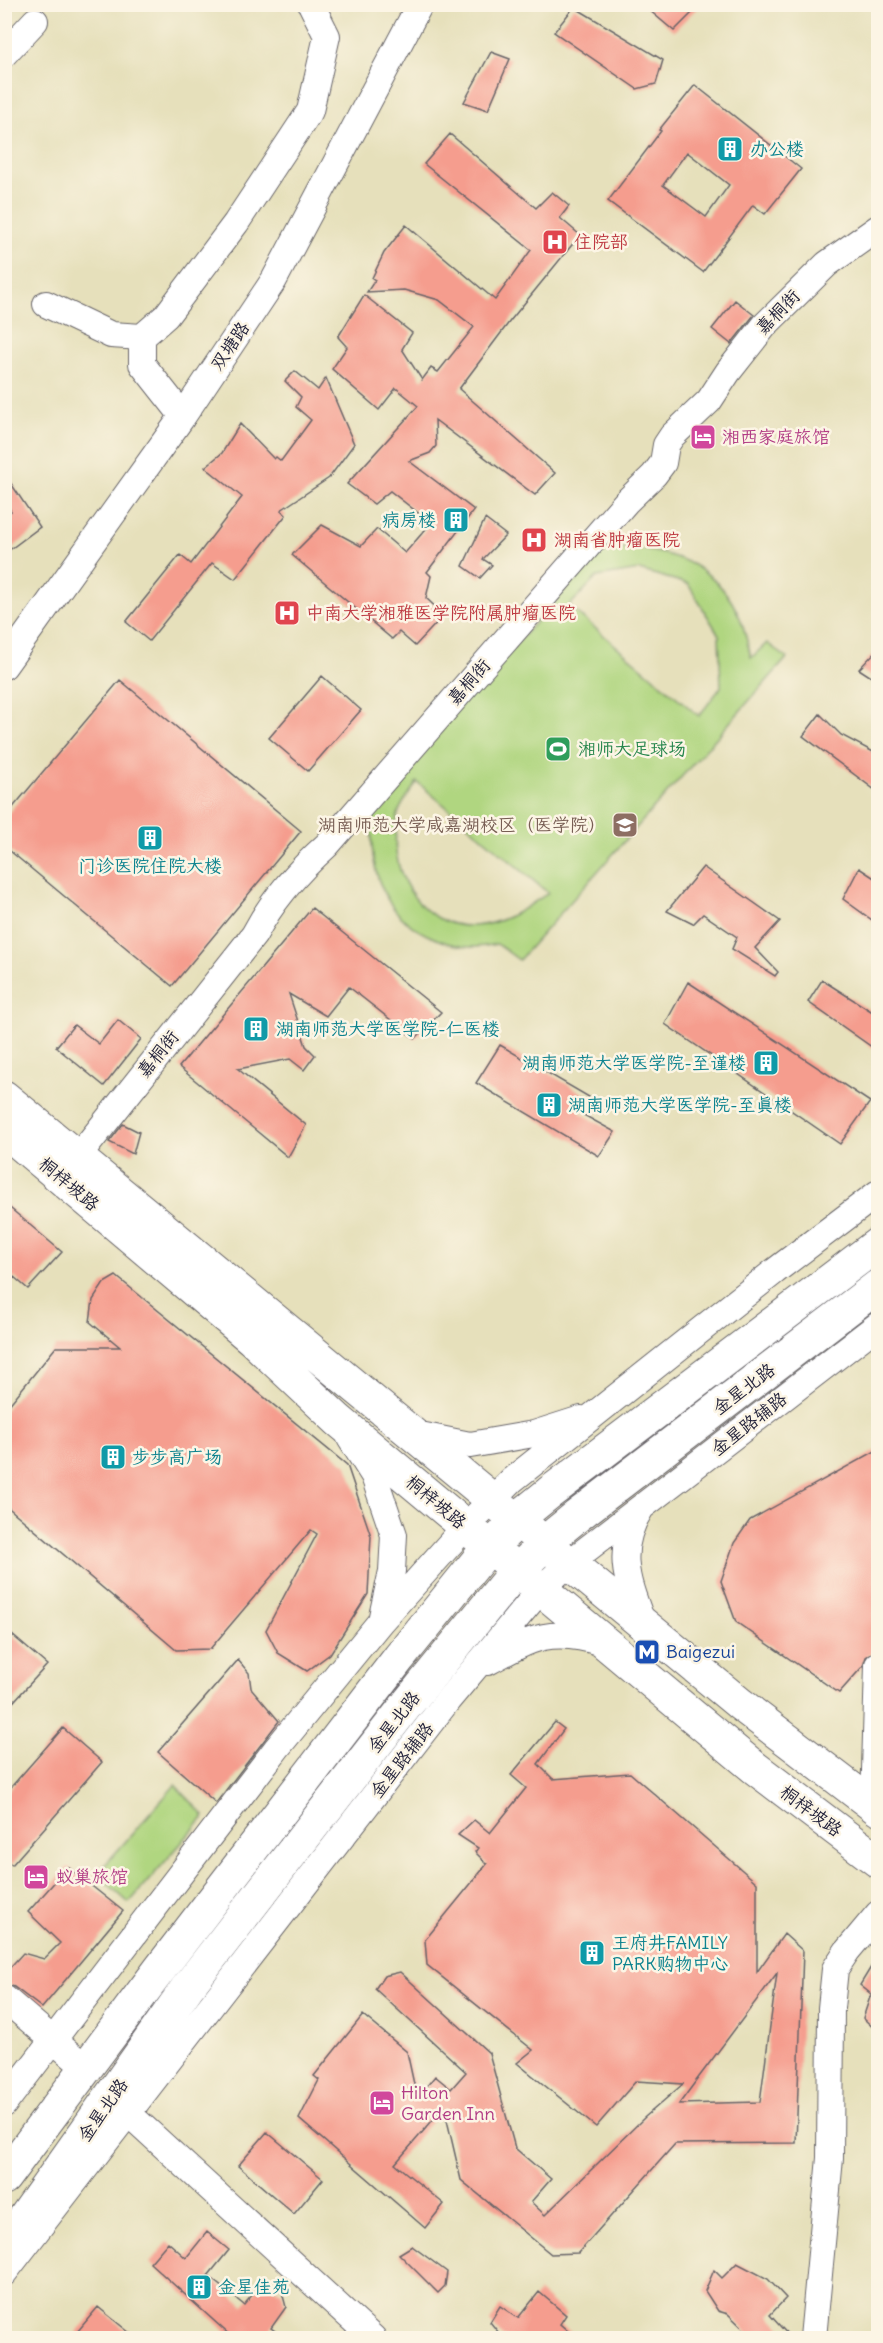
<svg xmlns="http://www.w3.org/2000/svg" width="883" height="2343" viewBox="0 0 883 2343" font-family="Delius,'LXGW WenKai TC',sans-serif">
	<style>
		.green { fill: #b0d680; stroke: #697c5e; stroke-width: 1.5; fill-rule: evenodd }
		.building { fill: #f59d8e; fill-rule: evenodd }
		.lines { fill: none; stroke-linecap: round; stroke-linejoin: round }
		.minor-casing { stroke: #676468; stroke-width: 28 }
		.major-casing { stroke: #676468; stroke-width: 35 }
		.minor { stroke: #fff; stroke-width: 26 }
		.major { stroke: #fff; stroke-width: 33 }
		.labels { text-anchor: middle; stroke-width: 5; stroke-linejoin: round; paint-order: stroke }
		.culture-label { font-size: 18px; fill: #0d838f; stroke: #fcf5e5; text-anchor: start }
		.health-label { font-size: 18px; fill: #be3a42; stroke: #fcf5e5; text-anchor: start }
		.street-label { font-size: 18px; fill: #22223b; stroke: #fcf5e5 }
		.hotel-label { font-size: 18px; fill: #b23c85; stroke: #fcf5e5; text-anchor: start }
		.leisure-label { font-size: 18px; fill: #27864d; stroke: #fcf5e5; text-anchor: start }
		.education-label { font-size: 18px; fill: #785e54; stroke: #fcf5e5; text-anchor: end }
		.transit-label { font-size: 18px; fill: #164399; stroke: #fcf5e5; text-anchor: start }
	</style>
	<rect width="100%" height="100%" fill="#fcf5e5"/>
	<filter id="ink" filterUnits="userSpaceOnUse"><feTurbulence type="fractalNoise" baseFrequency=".0167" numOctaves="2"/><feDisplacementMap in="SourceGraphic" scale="12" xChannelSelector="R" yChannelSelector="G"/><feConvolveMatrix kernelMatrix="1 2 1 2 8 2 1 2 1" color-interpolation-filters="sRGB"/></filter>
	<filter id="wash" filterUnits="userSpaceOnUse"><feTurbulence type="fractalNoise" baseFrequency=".008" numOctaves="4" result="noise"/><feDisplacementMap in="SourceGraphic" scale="24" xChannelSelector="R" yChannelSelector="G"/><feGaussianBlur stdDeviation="1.35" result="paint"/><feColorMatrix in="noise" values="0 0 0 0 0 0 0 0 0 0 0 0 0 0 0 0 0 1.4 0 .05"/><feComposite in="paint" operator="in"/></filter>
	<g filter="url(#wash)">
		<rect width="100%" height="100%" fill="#e6e0bb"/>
		<path class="green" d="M624,548c53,3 94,19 116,70 5,12 8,27 11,40l16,-15 20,15 -268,302 -22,-16c-25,5 -40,4 -63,-6 -58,-23 -68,-82 -60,-137l224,-248zM639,570l49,14 31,51 2,52 -22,29 -130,-110 28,-29zM417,782l131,111c-24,16 -46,32 -75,33 -50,2 -82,-49 -77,-94 0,-6 0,-13 2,-18 3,-11 13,-22 19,-32z
			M175,1785l30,31 -76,87 -32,-29z"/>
		<g id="blocks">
			<path class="building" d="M642,4h59l-27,27z
				M574,7l89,53 -7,24 -19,5 -83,-57z
				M491,52l19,7 -22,51 -24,-8z
				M695,85l106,84 -36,45 -12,-9 -50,67 -95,-71 53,-70 -2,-1zM687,152l42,33 -23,32 -43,-32z
				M450,134l86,74 16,-16 17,14 -9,12 20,17 -70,86 -51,68 96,84 -20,22 -100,-75 1,26 -6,7 -21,8 65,49 -47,62 4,4 -5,22 18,17 -29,31 -16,-14 -7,7 -100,-84 30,-30 39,21 16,-17 28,24 26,-30 -41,-32 -16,13 -27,-20 71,-78 -22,-18 -17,22 -47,-41 15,-22 -9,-10 26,-42 48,38 -10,16 20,31 9,-12 7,4 36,-45 -35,-27 -35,-10 -37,2 8,-12 -3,-2 12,-25 22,-28 89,75 36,-50 -107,-86z
				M735,300l19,15 -23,29 -19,-15z
				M295,371l23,19 8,-12 28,66 -25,34 -48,32 5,5 -51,64 -23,-16 -63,78 -23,-19 54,-67 11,9 51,-67 -37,-30 17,-14 18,-29 34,35 2,-2 5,4 30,-41 -15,-13 5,-10 -16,-16z
				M4,473l36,54 -36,27v-37l7,-6 -7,-11z
				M485,519l21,16 -23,24 9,6 -12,13 -17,-12z
				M879,648v34l-20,-13z
				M322,676l39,34 -53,61 -39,-33z
				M120,680l181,151 -129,155 -168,-140v-28z
				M820,714l21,21 38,20v38l-76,-57z
				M703,867l77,54 -25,27 23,24 -3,4 -43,-27 5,-12 -34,-23 -10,10 -26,-13z
				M859,868l20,13v44l-36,-26z
				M312,908l129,104 -26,27 -66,-52 -23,29 -37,-22 17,52 9,9 -11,15 -14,-11 -52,10 68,56 -18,32 -109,-90z
				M822,980l57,36v36l-71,-50z
				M688,982l182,120 -30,42 -175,-120z
				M118,1020l23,19 -37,47 -48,-39 18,-22 25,19z
				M500,1045l89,52 -9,16 35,19 -16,24 -123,-73z
				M123,1124l16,8 -6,22 -24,-12z
				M4,1203l58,49 -34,37 -14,-12 -10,13z
				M116,1276l231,189 24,71 -3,58 -38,60 -23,17 -29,-18 -12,-23 51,-96 -6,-4 -101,119 -34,1 -172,-146v-93l52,-64h64l-30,-25 3,-22 11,-17z
				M879,1449v191l-3,10 -10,7 -3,9 -24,27 -103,-71 -15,-41 13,-38 16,-23z
				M4,1628l43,37 -43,47z
				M238,1660l11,13 2,15 28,33 -63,82 -58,-51z
				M555,1722l9,7 -26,35 15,15 77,-6 127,110v89l27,-38 19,17 -7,192 -121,1 -97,109 -27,1 -90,-74 -17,-73 -49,57 49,40 -19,24 -126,-109 20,-39 -5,-4 49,-61 44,37 10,46 18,-22 16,13 15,-17 -91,-83 9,-13 16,-4 89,81 26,95 36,31 -20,23 14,13 100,-98 38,-33 -47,-3 -40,46 -79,-64 16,-13 -106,-85 -2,-25 62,-76 -12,-12 3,-4 -20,-13 16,-15 16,13 36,-45 -15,-13zM777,1973l-17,129 -81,2 17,-23z
				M63,1728l39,34 -90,103 -8,-7v-63z
				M68,1867l55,44 -81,97 -28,-21 -10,-4v-9l19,-21 21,6 16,-16 -32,-31z
				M879,1954v79l-16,-15 8,-24 -11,-9z
				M267,2132l56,47 -29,35 -56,-48z
				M207,2232l22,18 -21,26 36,29 18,-22 20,9 4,15 -15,21 14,10h-52l-83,-75 18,-21 18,16z
				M412,2246l35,26 -2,14 -7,7 -39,-39z
				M737,2263l31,16 18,19 -16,17 21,23h-38l-25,-24 -10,-3 -13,-20 9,-21 8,8z
				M539,2292l27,23 -6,9 16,14h-73l-13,-16 10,-16 18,12z
				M98,2307l38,31h-64z"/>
		</g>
	</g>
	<g filter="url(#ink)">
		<use href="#blocks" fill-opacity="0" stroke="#676468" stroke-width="1.5"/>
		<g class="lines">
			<g class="minor-casing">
				<path id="minor" d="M4,54l31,-33
					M46,304l65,31 31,2
					M183,416l-41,-52v-27l24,-21 70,-93 74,-112 17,-75 -16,-32
					M4,666l179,-250 91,-136 146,-276
					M77,1158l177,-223c18,-35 44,-64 73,-90l299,-343 28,-27 9,-12 3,-18 6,-9 37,-35 19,-29 37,-47 62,-61 51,-36
					M415,1434l55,11 64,-11 47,-15
					M350,1438l24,38 20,59 -2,36 -11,50
					M641,1508c-27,43 -14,73 2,116
					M488,1662c45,-25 64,-35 115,-19
					M874,1805l4,-140
					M4,1998l82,70
					M116,2102l257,236
					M4,2104l273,-356 104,-127 85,-95 46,-46 263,-209 103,-78
					M4,2273l444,-573 93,-111 28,-26 309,-238
					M813,2338l17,-180 1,-150 4,-39 12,-18 31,-37"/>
			</g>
			<g class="major-casing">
				<path id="major" d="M4,1097l736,607 138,105
					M4,1130l248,209 86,81 417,348 123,93
					M4,2178l156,-209 239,-311 81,-100 48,-48 21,-17 329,-249
					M4,2247l183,-259 221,-285 102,-125 45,-44 22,-18 301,-230"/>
			</g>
			<use href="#minor" class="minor"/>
			<use href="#major" class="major"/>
		</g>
	</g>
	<defs>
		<g id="building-square" transform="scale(1.35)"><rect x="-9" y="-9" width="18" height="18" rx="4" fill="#0f9aa8" stroke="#fcf5e5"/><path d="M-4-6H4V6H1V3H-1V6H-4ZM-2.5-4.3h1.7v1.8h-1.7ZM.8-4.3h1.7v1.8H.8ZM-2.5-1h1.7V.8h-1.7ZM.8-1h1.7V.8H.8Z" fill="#fff"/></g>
		<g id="hospital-square" transform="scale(1.35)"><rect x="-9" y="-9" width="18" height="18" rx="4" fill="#e0444e" stroke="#fcf5e5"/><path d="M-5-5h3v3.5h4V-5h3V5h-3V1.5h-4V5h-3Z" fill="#fff"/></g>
		<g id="hotel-square" transform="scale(1.35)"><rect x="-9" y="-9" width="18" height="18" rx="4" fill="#d1479c" stroke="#fcf5e5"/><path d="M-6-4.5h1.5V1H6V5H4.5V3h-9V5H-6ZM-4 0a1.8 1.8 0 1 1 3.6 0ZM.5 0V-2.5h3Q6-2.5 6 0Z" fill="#fff"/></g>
		<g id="stadium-square" transform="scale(1.35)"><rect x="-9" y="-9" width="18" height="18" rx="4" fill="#2e9e5b" stroke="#fcf5e5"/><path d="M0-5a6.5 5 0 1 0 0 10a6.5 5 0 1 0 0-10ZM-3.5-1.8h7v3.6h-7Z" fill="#fff"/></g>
		<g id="university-square" transform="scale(1.35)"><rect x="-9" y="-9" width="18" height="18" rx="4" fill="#8d6e63" stroke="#fcf5e5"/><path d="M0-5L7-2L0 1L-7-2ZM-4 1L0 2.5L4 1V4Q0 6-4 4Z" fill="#fff"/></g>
		<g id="metro-square" transform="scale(1.35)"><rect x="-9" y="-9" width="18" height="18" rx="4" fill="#1a4fb4" stroke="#fcf5e5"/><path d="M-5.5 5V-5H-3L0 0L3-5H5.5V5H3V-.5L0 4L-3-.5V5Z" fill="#fff"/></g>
	</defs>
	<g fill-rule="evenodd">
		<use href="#building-square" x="730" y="149"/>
		<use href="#hospital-square" x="555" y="242"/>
		<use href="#hotel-square" x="703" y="437"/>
		<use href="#building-square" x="456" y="520"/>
		<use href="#hospital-square" x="534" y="540"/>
		<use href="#hospital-square" x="287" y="613"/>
		<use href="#stadium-square" x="558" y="749"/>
		<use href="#university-square" x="625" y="825"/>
		<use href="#building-square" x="150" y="838"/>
		<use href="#building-square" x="256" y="1029"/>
		<use href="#building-square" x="766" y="1063"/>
		<use href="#building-square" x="549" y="1105"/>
		<use href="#building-square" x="113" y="1457"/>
		<use href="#metro-square" x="647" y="1652"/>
		<use href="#hotel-square" x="36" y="1877"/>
		<use href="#building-square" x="592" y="1953"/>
		<use href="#hotel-square" x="382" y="2103"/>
		<use href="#building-square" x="199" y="2287"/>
	</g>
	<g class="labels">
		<g class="culture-label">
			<text x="750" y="155">办公楼</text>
			<text x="436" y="526" text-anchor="end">病房楼</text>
			<text x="150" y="872" text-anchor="middle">门诊医院住院大楼</text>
			<text x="276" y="1035">湖南师范大学医学院-仁医楼</text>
			<text x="746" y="1069" text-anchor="end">湖南师范大学医学院-至谨楼</text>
			<text x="568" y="1111">湖南师范大学医学院-至真楼</text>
			<text x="132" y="1463">步步高广场</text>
			<text x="612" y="1949">王府井FAMILY<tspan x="612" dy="21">PARK购物中心</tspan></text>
			<text x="218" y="2293">金星佳苑</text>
		</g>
		<g class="health-label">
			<text x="574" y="248">住院部</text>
			<text x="554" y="546">湖南省肿瘤医院</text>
			<text x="306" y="619">中南大学湘雅医学院附属肿瘤医院</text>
		</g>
		<g class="street-label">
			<text transform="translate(778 312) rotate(-46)" y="6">嘉桐街</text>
			<text transform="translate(230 346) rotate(-56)" y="6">双塘路</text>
			<text transform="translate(469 682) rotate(-49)" y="6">嘉桐街</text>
			<text transform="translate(158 1054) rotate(-51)" y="6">嘉桐街</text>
			<text transform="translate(69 1184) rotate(40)" y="6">桐梓坡路</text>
			<text transform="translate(744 1389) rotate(-37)" y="6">金星北路</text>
			<text transform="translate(749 1424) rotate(-38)" y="6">金星路辅路</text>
			<text transform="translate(436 1502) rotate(40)" y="6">桐梓坡路</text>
			<text transform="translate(394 1722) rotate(-52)" y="6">金星北路</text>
			<text transform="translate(402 1760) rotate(-52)" y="6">金星路辅路</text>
			<text transform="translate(811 1811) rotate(37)" y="6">桐梓坡路</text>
			<text transform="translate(103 2110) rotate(-55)" y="6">金星北路</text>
		</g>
		<g class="hotel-label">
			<text x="722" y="443">湘西家庭旅馆</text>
			<text x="56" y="1883">蚁巢旅馆</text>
			<text x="401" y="2099">Hilton<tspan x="401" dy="21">Garden Inn</tspan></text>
		</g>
		<g class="leisure-label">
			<text x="578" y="755">湘师大足球场</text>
		</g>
		<g class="education-label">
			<text x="606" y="831">湖南师范大学咸嘉湖校区（医学院）</text>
		</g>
		<g class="transit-label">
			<text x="666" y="1658">Baigezui</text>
		</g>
	</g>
	<rect width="883" height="2343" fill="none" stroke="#fcf5e5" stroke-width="24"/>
</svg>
